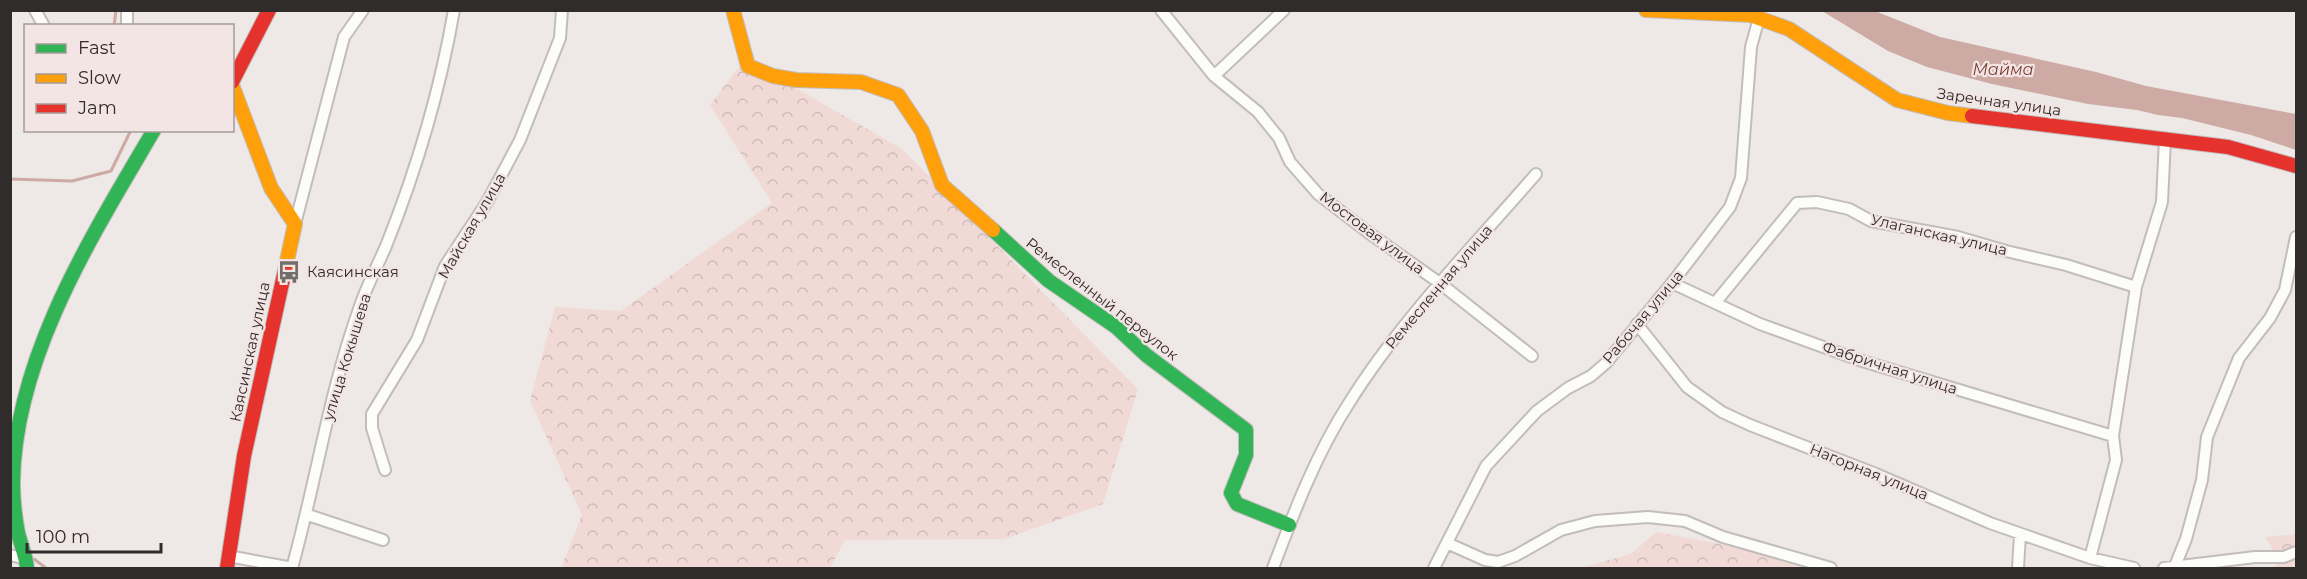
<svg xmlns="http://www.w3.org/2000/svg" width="2307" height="579" viewBox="0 0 2307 579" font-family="Montserrat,sans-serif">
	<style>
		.forest { fill: url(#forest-crowns) }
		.water { fill: #ceaaa4 }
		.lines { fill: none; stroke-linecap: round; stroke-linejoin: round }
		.stream { stroke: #ceaaa4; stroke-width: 3 }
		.street-casing { stroke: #c2bdbc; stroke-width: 14 }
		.fast-casing { stroke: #c2bdbc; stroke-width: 16 }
		.slow-casing { stroke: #c2bdbc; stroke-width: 16 }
		.jam-casing { stroke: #c2bdbc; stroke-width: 16 }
		.street { stroke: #fcfcfb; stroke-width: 10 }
		.fast { stroke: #30b455; stroke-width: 14 }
		.slow { stroke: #ff9f0a; stroke-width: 14 }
		.jam { stroke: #e5322d; stroke-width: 14 }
		.labels { text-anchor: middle; stroke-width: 4.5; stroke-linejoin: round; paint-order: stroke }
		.street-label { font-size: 15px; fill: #302c2b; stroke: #f2e5e3 }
		.poi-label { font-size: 15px; fill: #302c2b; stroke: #f2e5e3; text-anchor: start }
		.water-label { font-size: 16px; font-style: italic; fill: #7b3b32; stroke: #f2e5e3 }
	</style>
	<defs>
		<pattern id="forest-crowns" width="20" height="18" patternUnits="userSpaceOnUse" patternTransform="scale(1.5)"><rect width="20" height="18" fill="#f1dad6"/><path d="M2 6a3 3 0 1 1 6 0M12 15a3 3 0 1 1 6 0" fill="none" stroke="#cfbbb8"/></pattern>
	</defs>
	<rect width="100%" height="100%" fill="#eee8e6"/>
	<path class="forest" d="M745,59l157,90 236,240 -35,115 -99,35 -159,1 -15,28h-269l21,-53 -52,-114 25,-94 66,4 151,-108 -62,-98z
		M1656,532l151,28 14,8h-241l51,-14z
		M2296,534v34h-21l2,-11 -12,-20z"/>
	<path class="water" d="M1822,11h53l65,26 156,35 50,14 150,28v36l-45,-15 -69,-17 -24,-3 -21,-5 -49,-6 -96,-20 -65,-17 -39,-16z"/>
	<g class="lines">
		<path class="stream" d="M114,26l2,-16
			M10,179l62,2 39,-10 20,-41
			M10,365v9
			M10,539l5,5
			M34,559l12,9"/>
		<g class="street-casing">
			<path id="street" d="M35,10l9,16
				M1161,10l53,66 44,36 21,26 11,24 28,32 51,39 72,51 91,72
				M127,26v-16
				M1214,76l70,-66
				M295,224l49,-187 19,-27
				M1672,283l88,41 99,36 254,76
				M1715,303l82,-100 20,-1 32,7 22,12 87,16 48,14 60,14 70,22
				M1637,324l50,63 35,25 28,13 126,49 114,49 100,35 44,10
				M385,470l-13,-42v-14l45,-74 28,-74 42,-64 33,-62 40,-102 2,-28
				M308,515l75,25
				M1447,543l38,17 13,2 17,-6 46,-26 34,-9 53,-4 37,4 38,16 108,31
				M10,555l16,4
				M228,556l65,12
				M2090,558l26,-98 -3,-24 23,-149 26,-85 3,-63
				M2175,566l11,-27 16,-59 5,-43 32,-79 31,-40 15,-28 11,-53
				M292,568c24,-86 37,-175 67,-259 7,-22 18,-42 27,-63 30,-75 54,-155 68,-236
				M1273,568c21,-56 43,-114 76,-165 52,-83 123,-155 187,-229
				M1434,568l52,-102 51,-55 31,-23 23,-12 15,-13 66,-80 58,-76 11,-29 10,-131 8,-29
				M2018,568l2,-33
				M2164,568l91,-11h29l12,-5"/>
		</g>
		<g class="fast-casing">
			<path id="fast" d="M993,230l56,51 67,46 30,28 100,75v25l-15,38 6,11 52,21
				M27,568c-1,-12 -6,-23 -9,-35 -3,-16 -5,-35 -5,-50 1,-125 80,-249 141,-353"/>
		</g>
		<g class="slow-casing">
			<path id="slow" d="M733,10l15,56 25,10 23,4 65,2 37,13 24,36 20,54 51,45
				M1646,10l104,5 39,14 108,71 51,13 24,3
				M232,85l39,103 24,36 -10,46"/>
		</g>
		<g class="jam-casing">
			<path id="jam" d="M232,82l37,-72
				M1972,116l256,31 68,19
				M227,568l17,-112 41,-186"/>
		</g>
		<use href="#street" class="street"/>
		<use href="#fast" class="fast"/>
		<use href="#slow" class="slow"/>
		<use href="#jam" class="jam"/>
	</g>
	<defs>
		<g id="bus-bare" transform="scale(1.8)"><path d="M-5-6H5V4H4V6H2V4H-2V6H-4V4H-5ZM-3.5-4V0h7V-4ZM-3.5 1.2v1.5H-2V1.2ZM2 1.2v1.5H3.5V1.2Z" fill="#726e6c" stroke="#f2e5e3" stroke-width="2.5" paint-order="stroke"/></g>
	</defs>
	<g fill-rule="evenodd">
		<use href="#bus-bare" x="289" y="272"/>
	</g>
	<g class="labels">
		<g class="street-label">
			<text transform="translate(1999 102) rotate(8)" y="5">Заречная улица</text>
			<text transform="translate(472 226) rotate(-60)" y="5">Майская улица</text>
			<text transform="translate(1372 233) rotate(37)" y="5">Мостовая улица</text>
			<text transform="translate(1939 235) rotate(13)" y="5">Улаганская улица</text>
			<text transform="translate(1439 287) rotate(-50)" y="5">Ремесленная улица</text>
			<text transform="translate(1102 299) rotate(38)" y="5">Ремесленный переулок</text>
			<text transform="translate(1643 317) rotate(-50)" y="5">Рабочая улица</text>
			<text transform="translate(250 352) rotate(-78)" y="5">Каясинская улица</text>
			<text transform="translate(347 357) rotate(-73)" y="5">улица Кокышева</text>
			<text transform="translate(1890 368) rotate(18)" y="5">Фабричная улица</text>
			<text transform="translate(1869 472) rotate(22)" y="5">Нагорная улица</text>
		</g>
		<g class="poi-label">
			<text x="307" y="277">Каясинская</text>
		</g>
		<g class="water-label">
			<text x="2003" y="75">Майма</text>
		</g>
	</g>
	<rect width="2307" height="579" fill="none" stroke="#302c2b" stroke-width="24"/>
	<rect x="24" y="24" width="210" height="108" fill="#f2e5e3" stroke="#a49b99" stroke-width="1.5"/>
	<rect x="36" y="44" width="30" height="9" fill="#30b455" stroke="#a49b99" stroke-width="1.5"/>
	<text x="78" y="54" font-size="18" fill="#302c2b">Fast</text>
	<rect x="36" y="74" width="30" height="9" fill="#ff9f0a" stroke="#a49b99" stroke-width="1.5"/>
	<text x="78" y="84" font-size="18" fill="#302c2b">Slow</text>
	<rect x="36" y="104" width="30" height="9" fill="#e5322d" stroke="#a49b99" stroke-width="1.5"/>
	<text x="78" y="114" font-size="18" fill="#302c2b">Jam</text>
	<path d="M27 543v9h134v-9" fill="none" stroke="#302c2b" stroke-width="3"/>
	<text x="36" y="543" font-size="18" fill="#302c2b" stroke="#f2e5e3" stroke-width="4.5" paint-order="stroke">100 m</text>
</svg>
